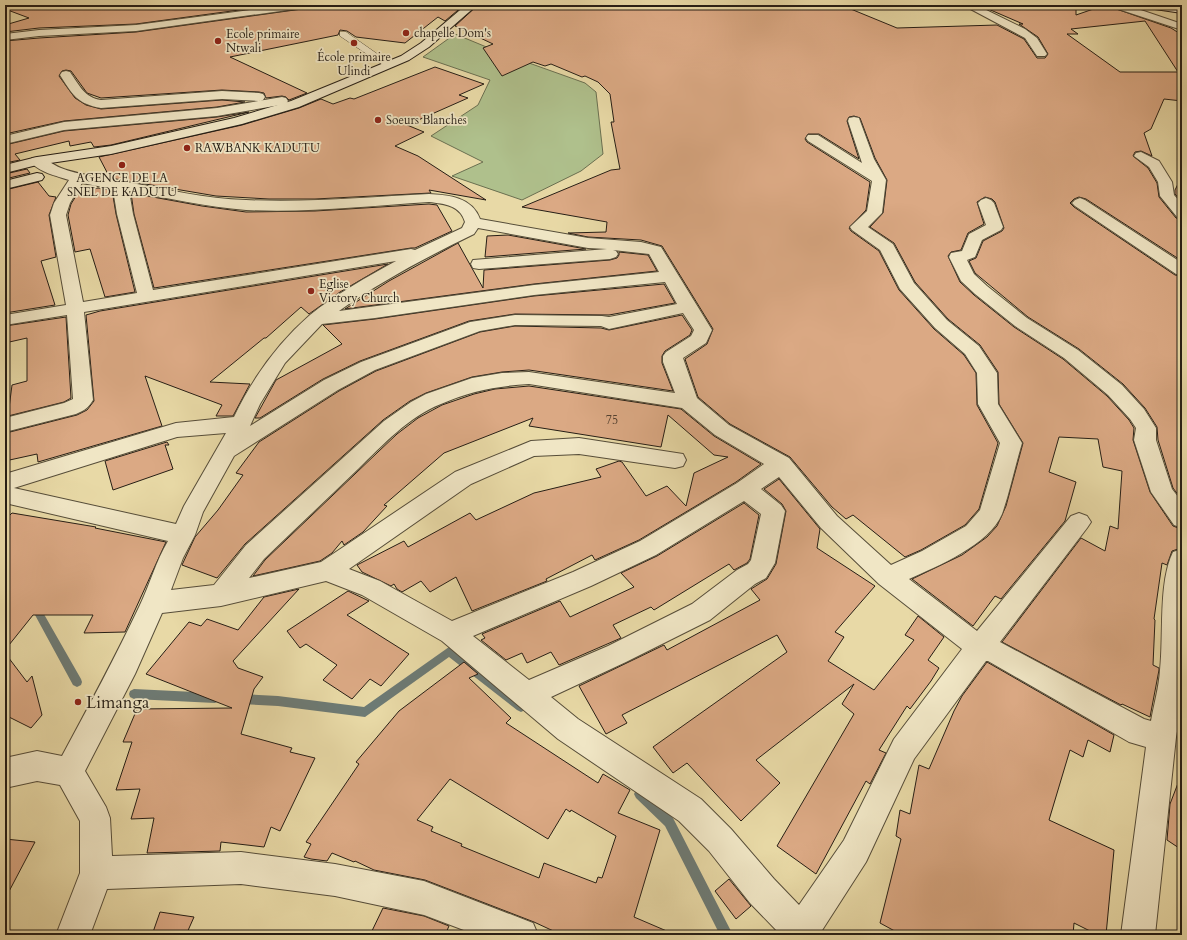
<svg xmlns="http://www.w3.org/2000/svg" width="1187" height="940" viewBox="0 0 1187 940" font-family="Cardo,serif">
	<style>
		.green { fill: #afc08c; stroke: #6a6f50 }
		.lines { fill: none; stroke-linecap: round; stroke-linejoin: round }
		.stream { fill: #6d7a74; fill-rule: evenodd }
		.building { fill: #dba984; stroke: #261e15; fill-rule: evenodd }
		.lane-casing { stroke: #564d39; stroke-width: 1 }
		.street-casing { stroke: #564d39; stroke-width: 2 }
		.secondary-casing { stroke: #261e15; stroke-width: 2 }
		.lane { fill: #f0e6c5; fill-rule: evenodd }
		.street { fill: #f0e6c5; fill-rule: evenodd }
		.secondary { fill: #f0e6c5; fill-rule: evenodd }
		.poi-dot { fill: #8f2418; stroke: #f0e6c5; stroke-width: 1.5 }
		.labels { text-anchor: middle; stroke-width: 3.5; stroke-linejoin: round; paint-order: stroke }
		.far-poi-label { font-size: 12px; fill: #261e15; stroke: #f0e6c5; text-anchor: start }
		.number-label { font-size: 12px; fill: #534131 }
		.near-poi-label { font-size: 17px; fill: #261e15; stroke: #f0e6c5; text-anchor: start }
	</style>
	<rect width="100%" height="100%" fill="#e8d9a6"/>
	<filter id="stains"><feTurbulence type="fractalNoise" baseFrequency=".005" numOctaves="4"/><feColorMatrix values="0 0 0 0 .2 0 0 0 0 .09 0 0 0 0 .02 0 0 0 .5 -.17"/></filter>
	<radialGradient id="worn" r=".72"><stop offset=".6" stop-color="#630" stop-opacity="0"/><stop offset="1" stop-color="#630" stop-opacity=".3"/></radialGradient>
	<path class="green" d="M455,34l46,19 84,30 11,9 7,62 -22,17 -59,29 -70,-24 31,-14 -52,-26 47,-31 12,-25 -67,-23z"/>
	<g class="lines">
		<path class="stream" d="M31,606l10,3 40,70 1,3 -1,3 -4,2 -4,-2 -38,-70 -7,-2 -2,-3 2,-3z
			M449,647l3,1 73,56 1,3 -1,3 -4,2 -4,-2 -68,-53 -84,60 -87,-11 -38,-2 -4,-2 -1,-3 1,-3 4,-2 38,2 86,11z
			M134,689l81,4 4,2 1,3 -1,3 -4,2 -81,-4 -4,-2 -1,-3 1,-3z
			M640,788l4,2 29,28 60,117h-13l-55,-109 -29,-28 -2,-4 2,-4z"/>
	</g>
	<path class="building" d="M5,5h93l5,2 12,-2h161l-140,19 -97,4 -34,4v-7l24,-7 -24,-9z
		M311,5h29l4,2 11,-2h109l-19,16 -7,-4 -33,26 -49,-6 -9,-6 -7,-1 -2,5 -108,22 77,36 -18,7 -3,-3 -4,-1 -16,2 -2,-5 -5,-1 -37,-2 -121,8 -14,-5 -16,-22 -5,-1 -4,1 -3,5 16,22 11,7 15,4 121,-9 23,2 -28,5 -153,14 -59,13v-93l34,-3 97,-6 173,-24z
		M478,5h363l56,23 100,-3 27,14 13,19h8l3,-4 -10,-17 -19,-13h4l-44,-19h97v10l29,-10 66,23 11,7v66l-18,-2 -13,30 -7,4 8,23 -11,-5 -6,1 -2,4 15,12 9,15 2,14 17,21 6,2v41l-96,-62 -7,-2 -5,2 -4,4 4,4 101,68 7,1v224l-9,-12 -15,-48 -1,-13 -12,-19 -22,-24 -44,-35 -51,-32 -53,-44 -6,-12 7,-3 7,-17 19,-10 2,-3 -9,-26 -3,-3 -7,-2 -8,5 7,22 -16,9 -7,17 -10,2 -3,4 12,26 14,13 40,32 49,32 44,37 22,24 5,8 -1,12 17,52 23,34 8,3 -3,20 -6,2 -5,14 -5,-2 -8,56 1,1 -2,45 6,3v2l-9,47 -28,-13 -1,1 -119,-63 79,-104 24,13 5,-25 8,3 4,-58 -19,-4 -5,-28 -39,-2 -10,35 27,10 -11,39 -64,78 -6,-3 -22,30 -61,-47 50,-24 25,-18 10,-11 9,-20 17,-63 -24,-39 -1,-32 -18,-27 -32,-26 -33,-37 -21,-39 -24,-16 13,-14 4,-33 -12,-22 -15,-40 -6,-2 -5,1 -2,4 12,38 -40,-25h-11l-3,5 2,3 63,40 -4,28 -17,18 2,3 28,20 20,39 35,39 30,26 12,18 1,32 21,38 -19,66 -14,16 -44,25 -16,7 -52,-42 -7,4 -14,-12 -42,-50 -60,-33 -32,-27 -13,-38 22,-15 6,-15 -51,-83 -21,-6 -53,-3 -20,-4 38,-1 1,-10 -85,-15 89,-37 9,-1 -9,-47h3l-4,-28 -12,-12 -13,-6 -3,1 -31,-13 -6,2 -12,-4 -31,14 -19,-28 10,-4 -38,-18zM1145,21l33,51h-58l-53,-38h11l-7,-5z
		M435,67l49,17 -25,11 9,3 -61,27 17,7 -29,14 23,10 68,44 -57,-10 2,3 -116,6h-46l-53,-3 -106,-18 -11,-21 143,-32 57,-17 22,-9 12,5 17,-6 4,1z
		M249,112l-138,33 -17,2 -3,-5 -21,4 -1,-5 -54,13 5,6 -15,3v-18l59,-14 153,-14z
		M27,169l3,4 -25,6v-5z
		M1182,176v26l-7,-8v-4z
		M38,182l11,14 7,1 -7,18 7,42 -15,4 14,44 -50,8v-123z
		M98,188l14,2 4,24 19,78 -30,5 -15,-48 -15,3 -7,-37 3,-11 5,-8 11,-6z
		M131,193l71,13 44,6 69,-1 114,-7 8,1 15,26 -37,17h-4l-257,40 -20,-74z
		M508,235l78,14 -101,8 2,-21z
		M458,243l25,45 1,-18 126,-10 7,-2 2,-3v-3l29,3 9,16 -123,13 -189,25 44,-28z
		M388,264l-48,28 -31,22 -8,-7 -35,31h-2l-54,44 40,2 -17,32h-17l6,-11 -77,-29 17,50 -124,36 -1,-8 -32,7 1,-28 71,-18 10,-5 7,-9 -8,-86 14,-4z
		M664,284l11,19 -66,12 -94,-1 -46,7 -109,40 -37,18 -63,39h-5l21,-38 66,-36 -19,-19 52,-6 159,-23z
		M682,315l10,15 -2,5 -25,16 -3,5v7l11,28 -144,-21 -27,2 -30,5 -46,16 -16,8 -27,19 -138,124 -28,34 -35,-13 13,-28 23,-27 25,-35 -7,-2 23,-31 80,-51 37,-20 104,-39 35,-6 86,2 8,2z
		M66,317l5,81 -7,4 -56,14 4,-31 15,-4v-43l-22,5v-17z
		M529,386l152,23 33,27 47,28 -25,18 -97,58 -44,20 -3,-5 -46,24 1,2 -75,30 -16,-34 -26,15 -9,-11 -19,11 -5,-3 -3,-5 -3,2 -29,-14 -5,-7 47,-24 4,6 62,-34 6,7 58,-27 67,-16 -5,-8 23,-8 3,1 24,34 21,-10 19,20 8,-33 34,-16 -14,-2 -46,-40 -7,32 -132,-21 4,-8 -89,35 -60,52 3,1 -24,26 -19,13 -2,-4 -10,12 -12,8 -67,15 12,-16 113,-108 19,-18 21,-16 24,-13 32,-11 21,-5z
		M167,442l2,3h-4l8,24 -60,21 -8,-29z
		M779,479l41,50 -3,19 58,38 -40,46 9,5 -16,24 46,29 40,-50 -9,-5 13,-19 26,21 -16,23 11,8 -8,13 -21,28 -3,-3 -28,44 7,3 -16,31 -4,-3 -50,93 -39,-28 77,-132 -12,-10 12,-20 -98,76 24,23 -39,38 -54,-58 -14,10 -20,-26 134,-95 -10,-17 -155,80 5,8 -21,11 -27,-48 85,-41 3,5 93,-50 -9,-11 16,-10 9,-15 10,-53 -4,-7 -18,-15z
		M744,503l15,12 -9,44 -3,4 -13,7 -5,-6 -75,46 -3,-3 -38,18 8,13 -62,27 -8,-13 -24,11 -5,-10 -16,7 -25,-20 4,-2 -3,-4 78,-33 10,16 64,-30 -13,-14 36,-17z
		M12,513l84,14 -1,1 71,14 -41,90 -41,1 9,-18h-60l-28,35v-130z
		M299,589l-66,72 5,7 25,9 -9,12 -13,45 51,14 -2,4 25,6 -35,73 -9,-4 -7,20 -43,-5 -1,9 -73,2 7,-35 -23,1 9,-30 -24,1 16,-48h-9l14,-33 95,-1 -86,-34 43,-52 12,4 6,-7 31,11 26,-33z
		M348,591l21,10 -22,14 62,39 -28,32 -11,-7 -18,20 -29,-19 14,-15 -31,-21 -6,4 -13,-17z
		M5,653l22,29 5,-6 10,39 -11,13 -26,-13z
		M464,662l14,12 -9,4 42,40 -5,5 92,60 5,-9 27,16 -12,23 42,17 -26,87 42,18h-114l-28,-13 -109,-42 -51,-10 -19,-9 -1,1 -22,-9 -5,8 -16,-2 -7,-2 7,-13 -5,-2 53,-78 -3,-2 43,-51zM450,779l98,60 18,-30 4,3 1,-2 45,26 -14,42 -4,-1 -2,6 -52,-20 -5,15 -78,-32 1,-2 -31,-13 2,-4 -16,-7z
		M987,662l127,73 -4,17 -22,-12 -5,17 -13,-7 -21,70 65,30 -8,85h-8l-24,-12 -1,12h-171l-22,-12 21,-84 -5,-3 4,-26 10,4 9,-49 10,4 25,-58 8,-15z
		M1180,778l2,1v71l-15,-10 3,-36z
		M5,839l30,3 -30,57z
		M729,879l22,27 -15,13 -21,-28z
		M383,908l41,8 25,10 -4,9h-75z
		M160,912l34,5 -8,18h-34z"/>
	<g class="lines">
		<g class="lane-casing">
			<path id="lane" d="M340,32h6l47,33 -4,2h-3l-46,-31z"/>
		</g>
		<g class="street-casing">
			<path id="street" d="M288,5h22l-1,2 -173,24 -97,5 -34,4v-6l34,-4 97,-5z
				M963,5h13l49,24 12,9 10,16 -2,2h-8l-12,-18z
				M1111,5h15l56,19v6l-70,-23z
				M66,71l4,1c9,13 15,26 31,28l121,-9 37,2 4,1 2,3 -2,3 -4,1 -37,-2 -121,9c-24,-4 -29,-14 -41,-33l2,-3z
				M282,97l4,1 2,3 -2,3 -69,12 -153,14 -59,14v-8l59,-14 153,-14z
				M854,117l5,1 1,3 14,38 12,21 -4,33 -14,14 25,17 21,39 33,37 32,26 18,27 1,31 24,39c-7,23 -12,48 -20,71 -13,31 -64,52 -93,65l68,52 94,-115 8,-3 8,3 4,6 -4,6 -87,114 144,77 7,2c3,-17 8,-34 9,-51 4,-35 -2,-87 13,-118l9,-3v155l-6,33 -21,198h-34l25,-188 -17,-5 -141,-81h-2l-72,98 -48,103 -47,73h-38l-31,-32 -41,-52 -30,-30 -121,-82 -116,-98 -80,-46 -36,-14 -105,25 -59,7 -27,61 -50,97 21,36 4,11 2,38 129,-4 94,12 89,17 109,42 5,12h-61l-53,-20 -89,-19 -94,-12 -134,5 -17,46h-34l24,-62v-52l-20,-36 -23,-4 -32,7v-30l32,-7 25,5c27,-50 54,-100 78,-151 10,-21 16,-44 28,-64l-163,-38v-29l171,-51 58,-6c18,-38 44,-74 76,-102 26,-21 57,-38 86,-54l-312,51 9,88c-5,8 -8,10 -17,14l-71,18v-14l59,-15 9,-4 -6,-84 -62,10v-10l61,-10 -16,-90 4,-12 15,-23c-12,-4 -31,-8 -39,-19l2,-3c11,-3 19,6 29,10 18,7 37,9 55,12h4l6,2c40,7 80,17 120,18 61,3 122,-3 183,-6 20,1 43,3 51,25l108,19 53,4 20,5 51,83 -6,13 -23,15 14,40 32,27 60,33 48,58 54,49 31,-14 44,-25 14,-16 20,-67 -22,-39 -1,-31 -12,-19 -30,-26 -35,-39 -20,-39 -28,-20 -2,-3 17,-16 5,-30 -64,-40 -2,-3 2,-3h10l44,28 -14,-42 1,-3zM82,183l31,6 4,25 20,79 -54,9 -17,-87 4,-12zM129,191c38,7 78,16 117,19 61,3 122,-4 183,-8 16,2 31,3 36,20l-3,6 -47,22 -4,-1 -258,41 -20,-76zM478,228l110,20 19,1 -134,11 -2,4 2,4 6,1 131,-10 6,-2 2,-3 -2,-3 -3,-1 36,4 10,18 -125,13 -195,26c42,-30 88,-54 135,-77zM665,282l12,22 -68,13 -7,-1 -87,-1 -45,7 -109,40 -37,18 -74,46 10,-22 25,-41 37,-39 53,-6 159,-23zM683,313l11,17 -3,6 -25,16 -3,4v6l12,31 -146,-21 -27,1 -30,5 -46,16 -15,8 -27,19 -138,124 -32,40 -43,5 12,-32 12,-23 8,-23 31,-56 104,-66 37,-20 105,-39 35,-6 86,1 8,3zM529,384l153,24 33,27 49,29 -27,19 -97,58 -67,31 -121,49 -72,-40 -31,-12 122,-85 63,-28 45,-2 96,14 8,-2 3,-6 -3,-6 -104,-16 -48,3 -76,31 -134,90 -72,16 15,-19c31,-30 63,-60 94,-90 25,-24 50,-52 83,-65 29,-13 56,-18 88,-20zM226,433l-42,73 -8,18 -162,-36 163,-51zM779,477l42,51 58,56 83,65 -68,90 -50,101 -45,65 -25,-26 -43,-50 -30,-30 -123,-80 -27,-22 75,-35 84,-42 45,-36 11,-6 9,-15 10,-52 -4,-6 -20,-16zM744,501l17,13 -10,46 -3,4 -11,6 -45,34 -84,42 -79,34 -56,-44 118,-50 65,-31z
				M1141,152l18,9 13,21 2,13 8,9v15l-5,-2 -17,-21 -2,-14 -9,-15 -15,-11 2,-3z
				M986,198l5,2 3,3 9,24 -2,3 -19,10 -7,17 -8,3 7,14 13,12 40,32 51,32 44,35 22,24 12,19v12l16,49 10,13v26l-8,-3 -23,-33 -17,-52 2,-12 -6,-9 -22,-24 -44,-37 -49,-32 -40,-32 -14,-13 -12,-24 2,-4 11,-2 7,-17 17,-9 -8,-22 3,-3z
				M1080,198l5,2 97,63v12l-6,-1 -101,-68 -3,-3 3,-3z"/>
		</g>
		<g class="secondary-casing">
			<path id="secondary" d="M466,5h11l-48,42 -20,13 -110,47 -57,17 -131,30 -74,11 -32,8v-8l32,-8 74,-11 123,-28 57,-17 110,-45 20,-13z
				M1143,5h26l13,2v6l-34,-5z
				M37,173l5,1 2,3 -2,3 -37,9v-8z"/>
		</g>
		<use href="#lane" class="lane"/>
		<use href="#street" class="street"/>
		<use href="#secondary" class="secondary"/>
	</g>
	<g class="poi-dot">
		<circle cx="406" cy="33" r="4"/>
		<circle cx="218" cy="41" r="4"/>
		<circle cx="354" cy="43" r="4"/>
		<circle cx="378" cy="120" r="4"/>
		<circle cx="187" cy="148" r="4"/>
		<circle cx="122" cy="165" r="4"/>
		<circle cx="311" cy="291" r="4"/>
		<circle cx="78" cy="702" r="4"/>
	</g>
	<g class="labels">
		<g class="far-poi-label">
			<text x="414" y="37">chapelle Dom's</text>
			<text x="226" y="38">Ecole primaire<tspan x="226" dy="14">Ntwali</tspan></text>
			<text x="354" y="61" text-anchor="middle">École primaire<tspan x="354" dy="14">Ulindi</tspan></text>
			<text x="386" y="124">Soeurs Blanches</text>
			<text x="195" y="152">RAWBANK KADUTU</text>
			<text x="122" y="182" text-anchor="middle">AGENCE DE LA<tspan x="122" dy="14">SNEL DE KADUTU</tspan></text>
			<text x="319" y="288">Eglise<tspan x="319" dy="14">Victory Church</tspan></text>
		</g>
		<g class="number-label">
			<text x="612" y="424">75</text>
		</g>
		<g class="near-poi-label">
			<text x="86" y="708">Limanga</text>
		</g>
	</g>
	<rect width="1187" height="940" fill="none" stroke="#e8d9a6" stroke-width="20"/>
	<rect x="6" y="6" width="1175" height="928" fill="none" stroke="#261e15" stroke-width="2"/>
	<rect x="10" y="10" width="1167" height="920" fill="none" stroke="#261e15"/>
	<rect width="100%" height="100%" filter="url(#stains)"/>
	<rect width="100%" height="100%" fill="url(#worn)"/>
</svg>
